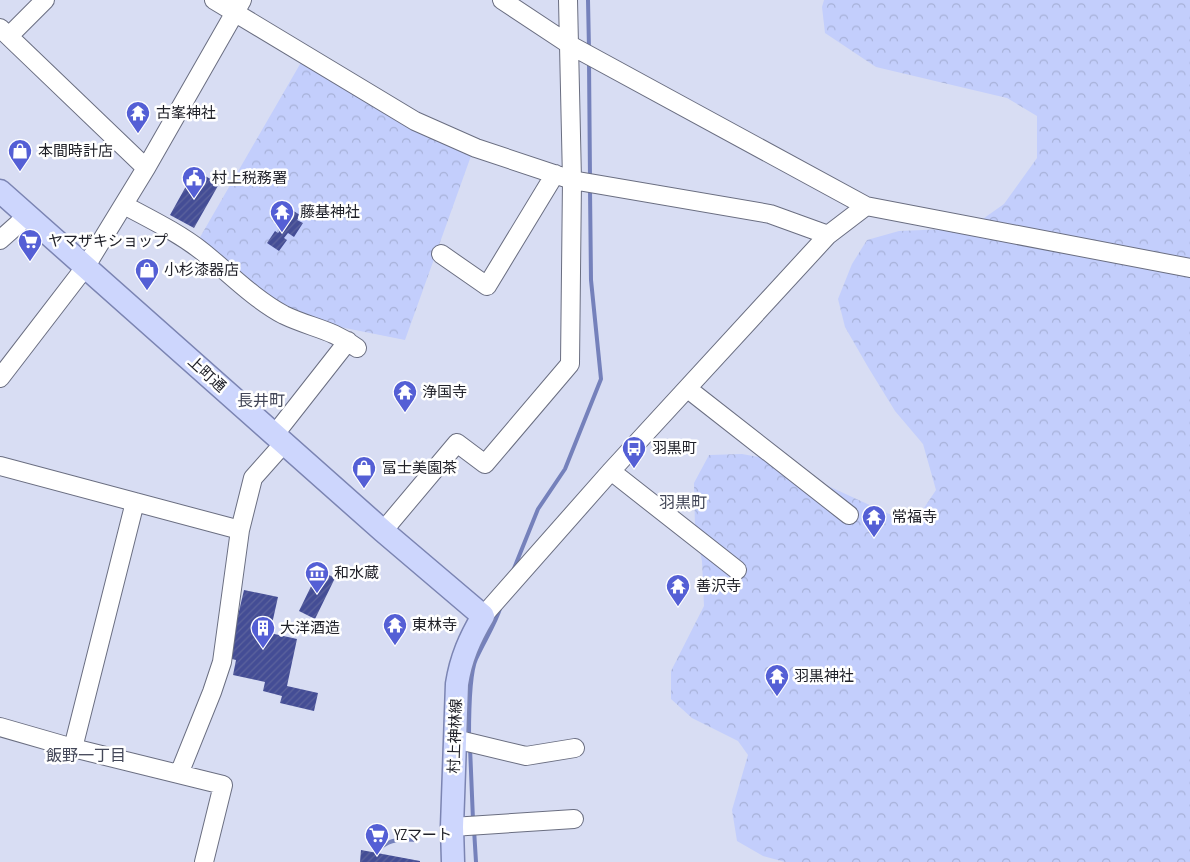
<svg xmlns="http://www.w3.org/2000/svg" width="1190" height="862" viewBox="0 0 1190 862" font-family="'PT Sans Narrow','Noto Sans JP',sans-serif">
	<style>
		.forest { fill: url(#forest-crowns) }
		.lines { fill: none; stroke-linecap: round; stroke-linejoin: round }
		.stream { stroke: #7581bb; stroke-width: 4 }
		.building { fill: url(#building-hatch) }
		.minor-casing { stroke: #6a6e81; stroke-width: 20 }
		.major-casing { stroke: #7b84b2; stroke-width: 25 }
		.minor { stroke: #fff; stroke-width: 18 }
		.major { stroke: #cdd6fd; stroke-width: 22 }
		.labels { text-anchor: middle; stroke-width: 5; stroke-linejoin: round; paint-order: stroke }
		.poi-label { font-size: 15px; fill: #202129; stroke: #fff; text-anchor: start }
		.street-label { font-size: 15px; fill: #202129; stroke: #fff }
		.neighbourhood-label { font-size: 16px; fill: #434758; stroke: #fff }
	</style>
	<defs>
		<pattern id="forest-crowns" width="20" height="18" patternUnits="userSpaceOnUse" patternTransform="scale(1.25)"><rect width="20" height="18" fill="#c3cefc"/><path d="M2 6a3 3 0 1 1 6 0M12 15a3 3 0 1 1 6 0" fill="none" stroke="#a7b1d8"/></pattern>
		<pattern id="building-hatch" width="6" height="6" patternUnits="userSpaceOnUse" patternTransform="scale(1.25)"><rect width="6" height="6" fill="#444d95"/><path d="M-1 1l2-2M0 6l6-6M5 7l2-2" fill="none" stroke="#5c639d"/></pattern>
	</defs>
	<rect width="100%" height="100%" fill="#d8ddf3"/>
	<path class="forest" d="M824,0h366v862h-405l-22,-6 -26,-15 -5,-31 16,-55 -10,-14 -46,-23 -21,-19v-28l33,-65 -2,-45 -7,-34 -1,-44 15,-28 33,-1 44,8 40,23 74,34 24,-11 12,-18 -13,-46 -28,-33 -27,-44 -23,-40 -7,-28 14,-35 15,-24 32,-9 71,-3 34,-24 33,-46v-42l-30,-18 -131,-31 -51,-34 -3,-26z
		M303,59l173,83 -71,198 -95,-19 -48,-26 -63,-56z"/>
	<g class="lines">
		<path class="stream" d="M588,0l1,49
			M589,61l1,118
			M513,571l25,-62 27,-40 36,-90 -10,-99 -1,-91
			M469,737c0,-17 0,-63 7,-78 8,-18 19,-34 25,-53
			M470,747l3,73
			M474,829l2,33
			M367,862c16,-20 24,-24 50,-22"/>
	</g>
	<path class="building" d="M195,170l24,14 -25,44 -24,-13z
		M292,210l8,5 -3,5 6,3 -9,14 -6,-4 -4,5 3,2 -8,11 -12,-8 8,-12 3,2 4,-5 -7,-4 8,-12 6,4z
		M319,570l16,8 -20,41 -16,-8z
		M244,590l34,7 -8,36 27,6 -10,47 31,7 -4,18 -34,-8 2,-7 -19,-5 2,-9 -32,-7 3,-15 -8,-2z
		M361,850l59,11v1h-60z"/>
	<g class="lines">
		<g class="minor-casing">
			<path id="minor" d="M214,0l201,121 61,27 96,32 198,34 58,21
				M502,0l68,45 296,161
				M0,28l146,140
				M9,36l36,-36
				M124,205c26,14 55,28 79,47 26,21 51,47 81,63 27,13 48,14 73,33
				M0,240l27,-24
				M441,254l46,32 68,-112
				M0,378l86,-112 60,-98 96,-168
				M688,389l161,126
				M275,434l73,-93
				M0,466l240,64
				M611,471l126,99
				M383,531l74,-88 28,21 85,-100 2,-184 -4,-180
				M483,616l128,-145 217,-236 38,-29 324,62
				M0,727l73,21 150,37 -19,77
				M455,739l71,17 49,-8
				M73,748l62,-246
				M179,774l33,-82 10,-30 18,-132 13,-52 32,-36
				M452,827l122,-8"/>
		</g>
		<g class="major-casing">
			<path id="major" d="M0,191l383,340 100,85c-13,22 -22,42 -26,68l-5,143 1,35"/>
		</g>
		<use href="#minor" class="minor"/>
		<use href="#major" class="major"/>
	</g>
	<defs>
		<g id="temple-pin" transform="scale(1.25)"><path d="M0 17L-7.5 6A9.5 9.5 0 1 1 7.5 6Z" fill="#545fd5" stroke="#fff"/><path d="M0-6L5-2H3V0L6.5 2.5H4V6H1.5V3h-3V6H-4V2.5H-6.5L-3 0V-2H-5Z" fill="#fff"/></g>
		<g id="shop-pin" transform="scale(1.25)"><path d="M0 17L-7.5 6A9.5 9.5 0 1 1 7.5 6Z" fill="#545fd5" stroke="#fff"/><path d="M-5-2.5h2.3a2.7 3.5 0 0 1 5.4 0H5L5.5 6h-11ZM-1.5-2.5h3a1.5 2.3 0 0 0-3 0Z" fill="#fff"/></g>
		<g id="civic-pin" transform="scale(1.25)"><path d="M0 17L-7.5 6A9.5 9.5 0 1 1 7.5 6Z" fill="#545fd5" stroke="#fff"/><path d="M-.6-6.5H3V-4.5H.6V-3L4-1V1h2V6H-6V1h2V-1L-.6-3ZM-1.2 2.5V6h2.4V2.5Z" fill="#fff"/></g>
		<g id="supermarket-pin" transform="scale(1.25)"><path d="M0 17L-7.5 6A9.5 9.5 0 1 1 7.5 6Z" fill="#545fd5" stroke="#fff"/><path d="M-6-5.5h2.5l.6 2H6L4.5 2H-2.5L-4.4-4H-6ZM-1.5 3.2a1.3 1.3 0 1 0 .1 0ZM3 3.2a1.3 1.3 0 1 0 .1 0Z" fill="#fff"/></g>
		<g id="bus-pin" transform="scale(1.25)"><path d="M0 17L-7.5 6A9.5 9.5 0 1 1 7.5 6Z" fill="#545fd5" stroke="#fff"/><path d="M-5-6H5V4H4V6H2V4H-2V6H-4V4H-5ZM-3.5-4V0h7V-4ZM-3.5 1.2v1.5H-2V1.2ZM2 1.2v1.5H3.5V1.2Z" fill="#fff"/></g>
		<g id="museum-pin" transform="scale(1.25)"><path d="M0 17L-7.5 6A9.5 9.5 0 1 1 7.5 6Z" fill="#545fd5" stroke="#fff"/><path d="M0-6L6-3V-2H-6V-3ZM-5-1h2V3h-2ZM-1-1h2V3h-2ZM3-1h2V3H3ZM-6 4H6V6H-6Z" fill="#fff"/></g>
		<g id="building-pin" transform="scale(1.25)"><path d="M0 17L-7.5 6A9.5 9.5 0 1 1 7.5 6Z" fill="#545fd5" stroke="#fff"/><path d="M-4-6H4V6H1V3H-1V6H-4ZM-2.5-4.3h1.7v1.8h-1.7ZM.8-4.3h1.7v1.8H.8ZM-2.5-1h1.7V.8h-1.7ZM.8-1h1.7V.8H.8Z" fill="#fff"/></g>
	</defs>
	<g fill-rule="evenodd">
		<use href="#temple-pin" x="138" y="113"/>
		<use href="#shop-pin" x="20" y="151"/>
		<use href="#civic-pin" x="194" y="178"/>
		<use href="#temple-pin" x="282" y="212"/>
		<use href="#supermarket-pin" x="30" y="241"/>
		<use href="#shop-pin" x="147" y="270"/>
		<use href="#temple-pin" x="405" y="392"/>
		<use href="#bus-pin" x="634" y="448"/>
		<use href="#shop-pin" x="364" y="468"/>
		<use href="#temple-pin" x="874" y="517"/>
		<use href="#museum-pin" x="317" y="573"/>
		<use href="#temple-pin" x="678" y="586"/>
		<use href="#temple-pin" x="395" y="625"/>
		<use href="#building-pin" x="263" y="628"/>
		<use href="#temple-pin" x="777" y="676"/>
		<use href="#supermarket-pin" x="377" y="835"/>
	</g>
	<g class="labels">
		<g class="poi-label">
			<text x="156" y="118">古峯神社</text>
			<text x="38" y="156">本間時計店</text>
			<text x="212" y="183">村上税務署</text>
			<text x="300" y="217">藤基神社</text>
			<text x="48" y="246">ヤマザキショップ</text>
			<text x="164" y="275">小杉漆器店</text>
			<text x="422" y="397">浄国寺</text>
			<text x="652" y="453">羽黒町</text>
			<text x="382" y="473">冨士美園茶</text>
			<text x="892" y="522">常福寺</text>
			<text x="334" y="578">和水蔵</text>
			<text x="696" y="591">善沢寺</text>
			<text x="412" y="630">東林寺</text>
			<text x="280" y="633">大洋酒造</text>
			<text x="794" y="681">羽黒神社</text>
			<text x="394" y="840">YZマート</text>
		</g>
		<g class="street-label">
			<text transform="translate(207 374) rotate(42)" y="5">上町通</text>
			<text transform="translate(455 736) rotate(-88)" y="5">村上神林線</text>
		</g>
		<g class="neighbourhood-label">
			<text x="261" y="406">長井町</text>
			<text x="683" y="508">羽黒町</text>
			<text x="86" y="761">飯野一丁目</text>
		</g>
	</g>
</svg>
